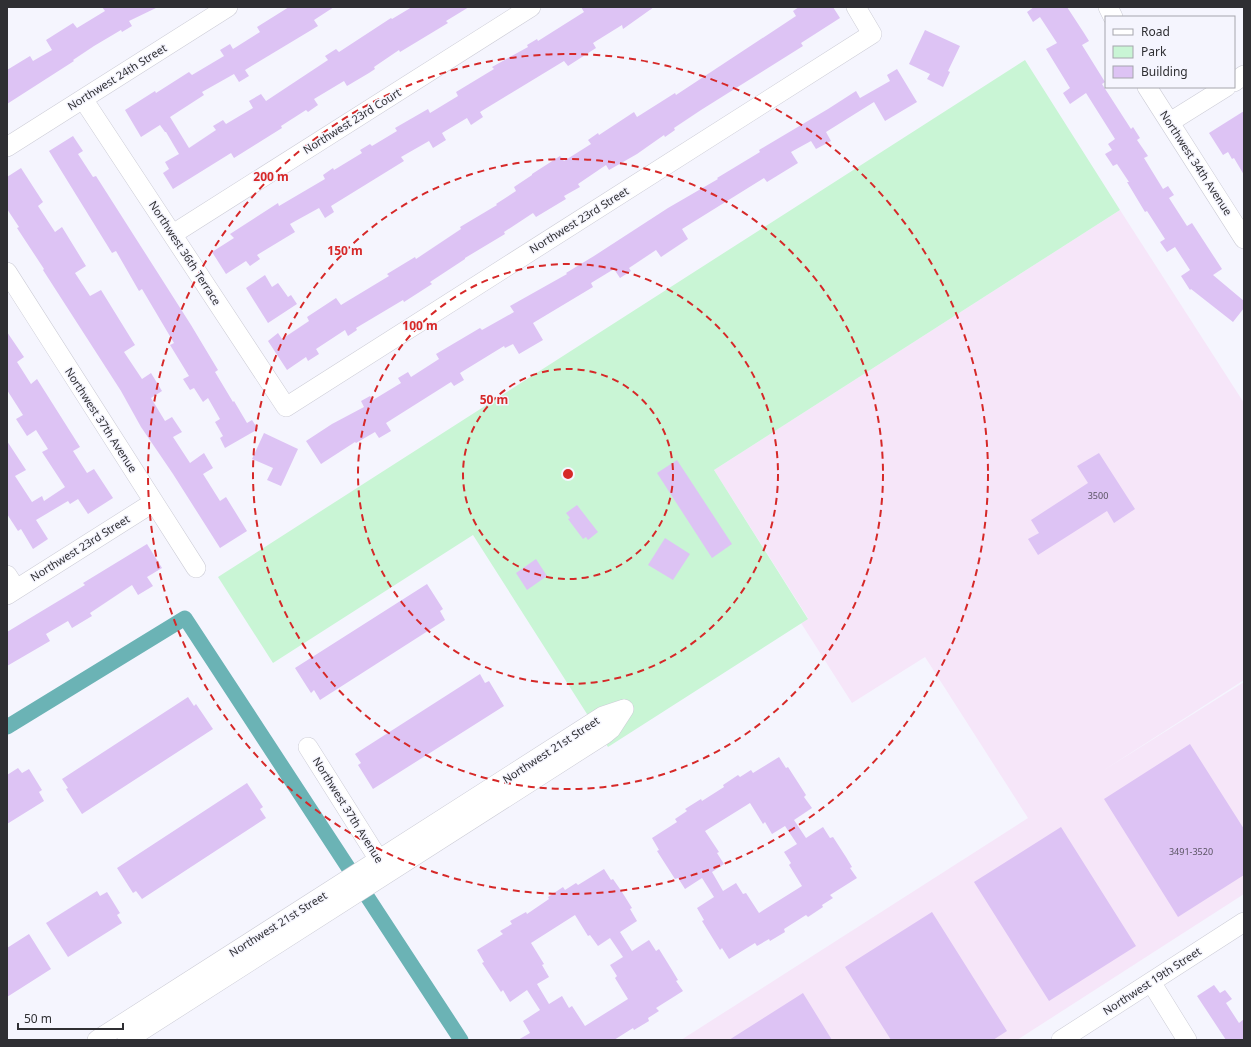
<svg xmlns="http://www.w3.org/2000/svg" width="1251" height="1047" viewBox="0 0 1251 1047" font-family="'Noto Sans',sans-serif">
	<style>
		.commercial { fill: #f6e6f9 }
		.green { fill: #c9f5d5 }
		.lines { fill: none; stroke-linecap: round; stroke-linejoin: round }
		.canal { stroke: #6bb3b5; stroke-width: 15 }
		.building { fill: #ddc3f4; fill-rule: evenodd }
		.minor-casing { stroke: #ccccd6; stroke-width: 20 }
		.minor { stroke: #fff; stroke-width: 19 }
		.ring { fill: none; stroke: #d62828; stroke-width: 2; stroke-dasharray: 7 5 }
		.labels { text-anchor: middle; stroke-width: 3; stroke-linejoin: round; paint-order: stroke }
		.number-label { font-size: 9px; fill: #5a5463 }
		.street-label { font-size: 11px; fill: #2f2f33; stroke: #f5f5fe }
		.centre { fill: #d62828; stroke: #f5f5fe; stroke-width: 2 }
		.ring-label { font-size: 12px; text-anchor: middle; font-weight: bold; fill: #d62828; stroke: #f5f5fe; stroke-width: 3; stroke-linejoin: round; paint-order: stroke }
	</style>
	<rect width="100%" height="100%" fill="#f5f5fe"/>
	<path class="commercial" d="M1120,210l124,193v277l-143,92 143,-90v212l-227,146h-336l347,-222 -103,-161 -73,46 -51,-80 7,-5 -94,-148z"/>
	<path class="green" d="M1025,60l95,150 -406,260 94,149 -200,128 -135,-212 -200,128 -55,-86z"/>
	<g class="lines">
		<path class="canal" d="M7,727l178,-109 276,422"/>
	</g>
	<path class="building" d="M102,7h56l-29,14 3,5 -10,6 -1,-2 -27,16 -21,14 1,1 -67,43v-34l23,-14 3,5 19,-11 -6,-10 27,-17 4,5 28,-17z
		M289,7h45l-20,13 4,6 -73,44 4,6 -10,6 -5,-8 -32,18 2,3 -34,22 19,31 27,-18 -3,-4 10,-6 3,4 27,-16 -4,-7 12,-7 5,7 62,-41 -3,-4 11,-7 3,3 52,-34 1,1 20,-12h57l-23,14 2,2 -48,29 -1,-2 -25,17 1,2 -6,4 -22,13 -3,-5 -30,18 4,6 -10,7 -2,-2 -25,16 1,2 -48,30 -3,-5 -58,36 -10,-16 6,-4 -4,-7 14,-8 -13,-22h-1l-5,-7 -19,12 -16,-27 30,-19 1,2 33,-21 3,3 32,-19 -4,-6 10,-6 3,5 27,-17 -3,-5z
		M581,7h73l-31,22 -1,-4 -29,18 3,5 -28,18 -4,-5 -84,51 3,5 -12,8 -4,-7 -25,15 4,7 -13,8 -4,-7 -28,16 3,4 -73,45 3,6 -9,6 -6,-10 -29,16 5,8 -38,23 3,4 -10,7 -4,-5 -20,13 -14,-22 22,-14 -4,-4 48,-31 1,3 46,-27 -2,-4 10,-7 1,2 28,-17 -2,-3 10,-6 2,2 25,-15 -2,-3 33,-19 2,4 28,-17 -2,-4 38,-23 -2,-2 36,-20 -1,-2 10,-6 1,2 46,-29z
		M799,7h34l7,11 -39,25 2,3 -102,64 -27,18 1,2 -10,7 -1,-2 -27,19 -28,16 -3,-5 -28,19 2,3 -16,9 2,3 -30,18 -3,-4 -29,19 1,2 -40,24v1l-35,23 2,2 -28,18 -1,-2 -47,28 1,2 -9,6 -3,-6 -29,19 3,5 -11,7 -2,-4 -19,13 -19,-29 10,-8 4,6 27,-18 -2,-4 29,-19 5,7 48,-29 -2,-2 28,-17 1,2 45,-30 -1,-2 37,-22 -1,-1 20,-13 -2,-4 18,-12v-1l28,-18 4,5 27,-17 -3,-4 10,-7 1,2 35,-23 3,5 38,-24 1,2 120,-79 -3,-5z
		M1034,7h33l17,26 5,8 -7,4 23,37 -3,2 29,45 2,-2 7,11 -3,2 11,16 -4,2 19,31 5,-3 6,9 -5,3 18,28 5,-3 30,46 -9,6 31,26v7l-11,14 -42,-33 -1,1 -9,-14 9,-6 -15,-23 -8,5 -7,-10 5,-3 -18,-28 -2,1 -18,-30h2l-12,-18 -4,2 -8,-12 7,-4 -4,-6 7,-5 -29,-46 -16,11 -7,-11 7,-5 -24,-39 11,-6 -17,-26 -7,5 -6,-10z
		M925,30l35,16 -12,25 2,1 -7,15 -16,-8 3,-5 -21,-10z
		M897,69l20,33 -32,19 -11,-19 -48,30 5,9 -15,8 -5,-8 -20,11 7,11 -31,19 -3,-4 -82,51 6,10 -27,18 -5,-7 -27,18 2,3 -11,7 -6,-9 -23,14 2,4 -60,36 10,17 -24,14 -6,-10 -8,4 -1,-2 -44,27 4,7 -10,6 -3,-4 -65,41 5,8 -12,7 -4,-6 -19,11 -1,-1 -34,22 -15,-23 26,-17 32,-17 -3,-6 9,-5 3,4 28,-17 -3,-5 10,-6 3,5 28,-18 -3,-5 44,-26 2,2 32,-18 -4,-6 57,-32 -1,-1 28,-17 74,-48 50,-29 -1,-1 43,-26 -1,-2 69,-41 28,-18 4,7 30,-17 -3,-6z
		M1244,111v64l-10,-17 -2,1 -4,-7 -5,3 -14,-22z
		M73,136l10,15 -5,3 15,23 3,-1 95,149 27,45 -3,2 18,30 1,-1 13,22 5,-3 6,9 -33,19 -5,-10 3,-2 -8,-14 5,-3 -12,-21 -5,4 -9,-14 -4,2 -7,-11 6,-3 -19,-31 4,-2 -32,-54 -3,2 -23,-40 -4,2 -63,-102z
		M21,168l22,34 -5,4 17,26 7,-5 24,39 -11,7 15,23 11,-6 34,55 -11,7 18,27 9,-6 11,18 -11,7 14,23 7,-4 10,15 -9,5 17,26 14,-10 9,15 -10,6 17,27 6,-4 21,34 -27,17 -47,-74 -32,-47 -20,-36 -78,-121 1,-1 -27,-41 2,-1 -12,-18v-32z
		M265,275l7,12 6,-4 10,14 3,-2 6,9 -29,19 -22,-35z
		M7,332l17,25 -7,5 14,22 6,-5 43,68 -7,4 14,22 7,-4 19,29 -25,16 -10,-15 -8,5 -2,-3 -32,19 12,19 -15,10 -12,-20 -3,2 -11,-17v-73l19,29 -11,6 17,26 10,-6 2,5 21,-14 -23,-35 6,-3 -12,-19 -9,6 -11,-17 7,-4 -16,-25z
		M264,433l34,16 -17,37 -14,-6 6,-12 -21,-9z
		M1099,453l36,56 -21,14 -7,-12 -69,44 -10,-16 11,-6 -8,-13 57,-37 -11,-17z
		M677,460l55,84 -20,14 -55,-85z
		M577,505l21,27 -10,8 -2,-3 -3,2 -15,-20 2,-1 -4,-5z
		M665,538l25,16 -17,26 -25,-15z
		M147,544l15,24 -15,9 6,9 -15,9 -6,-10 -42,28 2,3 -20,12 -4,-7 -22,13 4,7 -43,25v-34l78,-47 -2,-2z
		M536,559l11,17 -20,14 -11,-17z
		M427,584l16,25 -3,2 5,9 -125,80 -6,-10 -3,3 -16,-25z
		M480,674l5,9 4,-2 15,25 -131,83 -15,-24 3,-2 -6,-9z
		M188,697l6,9 2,-2 17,25 -131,85 -16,-25 2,-1 -6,-9z
		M1190,744l54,85v46l-66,42 -74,-118z
		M779,757l7,11 2,-1 18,28 -2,2 8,11 -18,12 12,18 17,-11 7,11 3,-1 13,20 6,10 -2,1 7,10 -27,17 3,3 -11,7 1,2 -15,10 -2,-2 -22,14 1,3 -15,9 -1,-2 -12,7 -2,-3 -26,16 -7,-11 -2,2 -18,-29 2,-1 -7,-12 17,-11 -12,-19 -17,11 -7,-11 -3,1 -18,-28 2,-1 -7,-12 25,-16 -2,-3 12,-8 -2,-2 16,-10 1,2 22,-14 -1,-2 15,-10 2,2 11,-7 2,3zM750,803l13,21 2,-2 7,12 13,-8 12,18 -13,8 7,11 -2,2 13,21 -43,27 -13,-20 -3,1 -7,-11 -13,8 -11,-19 12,-8 -7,-11 2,-1 -14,-21z
		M18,768l4,5 7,-4 13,21 -3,2 5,9 -37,23v-49z
		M247,783l16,24 -3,2 6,9 -124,81 -6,-8 -3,2 -16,-25z
		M1061,827l75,119 -87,55 -75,-119z
		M604,869l7,11 2,-1 9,13 10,16 -2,1 7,12 -17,11 12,19 17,-11 7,11 3,-2 13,21 6,10 -2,1 7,10 -27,17 3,3 -11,7 1,3 -15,9 -1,-2 -19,12h-96l12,-7 -7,-12 17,-11 -13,-20 -17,12 -7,-12 -2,2 -19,-29 2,-1 -7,-12 26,-16 -3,-3 12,-7 -2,-3 16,-9 1,2 22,-15 -1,-2 15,-10 2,3 11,-7 2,2zM575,915l13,21 2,-1 8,11 12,-8 13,19 -13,8 7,11 -2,2 13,21 -43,27 -13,-20 -3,2 -7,-12 -13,8 -12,-20 12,-7 -7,-12 2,-1 -13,-21z
		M97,891l3,5 7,-4 13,21 -3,2 5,8 -54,34 -22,-34z
		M932,912l75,119 -14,9h-102l-46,-73z
		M29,934l22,35 -44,28v-49z
		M1214,985l6,8 5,-3 7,9 -6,4 13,20 5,-4v21h-18l-29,-44z
		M803,993l29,47h-103z"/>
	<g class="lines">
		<g class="minor-casing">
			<path id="minor" d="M1108,7l5,10
				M1234,82l10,-7
				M1147,87l97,152
				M83,99l203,308 586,-373 -16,-27
				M1170,122l56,-35
				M7,147l221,-140
				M173,234l358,-227
				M7,272l189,296
				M7,575l9,14
				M7,595l147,-93
				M308,747l78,124
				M1151,982l36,58
				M97,1040l506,-324 21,-7
				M127,1040l478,-306 6,-5 13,-20
				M1061,1040l183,-118"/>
		</g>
		<use href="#minor" class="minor"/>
	</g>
	<g class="ring">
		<circle cx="568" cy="474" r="105"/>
		<circle cx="568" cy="474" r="210"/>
		<circle cx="568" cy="474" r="315"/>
		<circle cx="568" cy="474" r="420"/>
	</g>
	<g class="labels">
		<g class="number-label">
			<text x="1098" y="499">3500</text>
			<text x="1191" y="855">3491-3520</text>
		</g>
		<g class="street-label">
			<text transform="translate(117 77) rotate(-32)" y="4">Northwest 24th Street</text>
			<text transform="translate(352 121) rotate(-32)" y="4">Northwest 23rd Court</text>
			<text transform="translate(1196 163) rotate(57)" y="4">Northwest 34th Avenue</text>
			<text transform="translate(579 220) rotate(-32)" y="4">Northwest 23rd Street</text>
			<text transform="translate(185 253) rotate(57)" y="4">Northwest 36th Terrace</text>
			<text transform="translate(101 420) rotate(57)" y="4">Northwest 37th Avenue</text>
			<text transform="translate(80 548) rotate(-32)" y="4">Northwest 23rd Street</text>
			<text transform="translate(551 750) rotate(-33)" y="4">Northwest 21st Street</text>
			<text transform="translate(348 810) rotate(58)" y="4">Northwest 37th Avenue</text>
			<text transform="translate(278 924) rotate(-32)" y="4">Northwest 21st Street</text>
			<text transform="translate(1152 981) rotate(-33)" y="4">Northwest 19th Street</text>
		</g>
	</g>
	<circle cx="568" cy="474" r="6" class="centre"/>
	<g class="ring-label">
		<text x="271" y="181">200 m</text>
		<text x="345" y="255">150 m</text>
		<text x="420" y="330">100 m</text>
		<text x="494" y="404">50 m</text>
	</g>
	<rect width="1251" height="1047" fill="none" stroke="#2f2f33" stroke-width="16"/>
	<rect x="1105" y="16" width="130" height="72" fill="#f5f5fe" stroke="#a6a6ad"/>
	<rect x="1113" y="29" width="20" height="6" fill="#ffffff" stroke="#a6a6ad"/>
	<text x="1141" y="36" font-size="12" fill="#2f2f33">Road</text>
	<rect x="1113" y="46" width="20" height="12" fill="#c9f5d5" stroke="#a6a6ad"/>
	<text x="1141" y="56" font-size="12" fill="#2f2f33">Park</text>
	<rect x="1113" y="66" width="20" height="12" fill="#ddc3f4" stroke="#a6a6ad"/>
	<text x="1141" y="76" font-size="12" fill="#2f2f33">Building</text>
	<path d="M18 1023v6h105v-6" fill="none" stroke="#2f2f33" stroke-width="2"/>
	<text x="24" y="1023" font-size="12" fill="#2f2f33" stroke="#f5f5fe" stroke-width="3" paint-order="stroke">50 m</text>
</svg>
